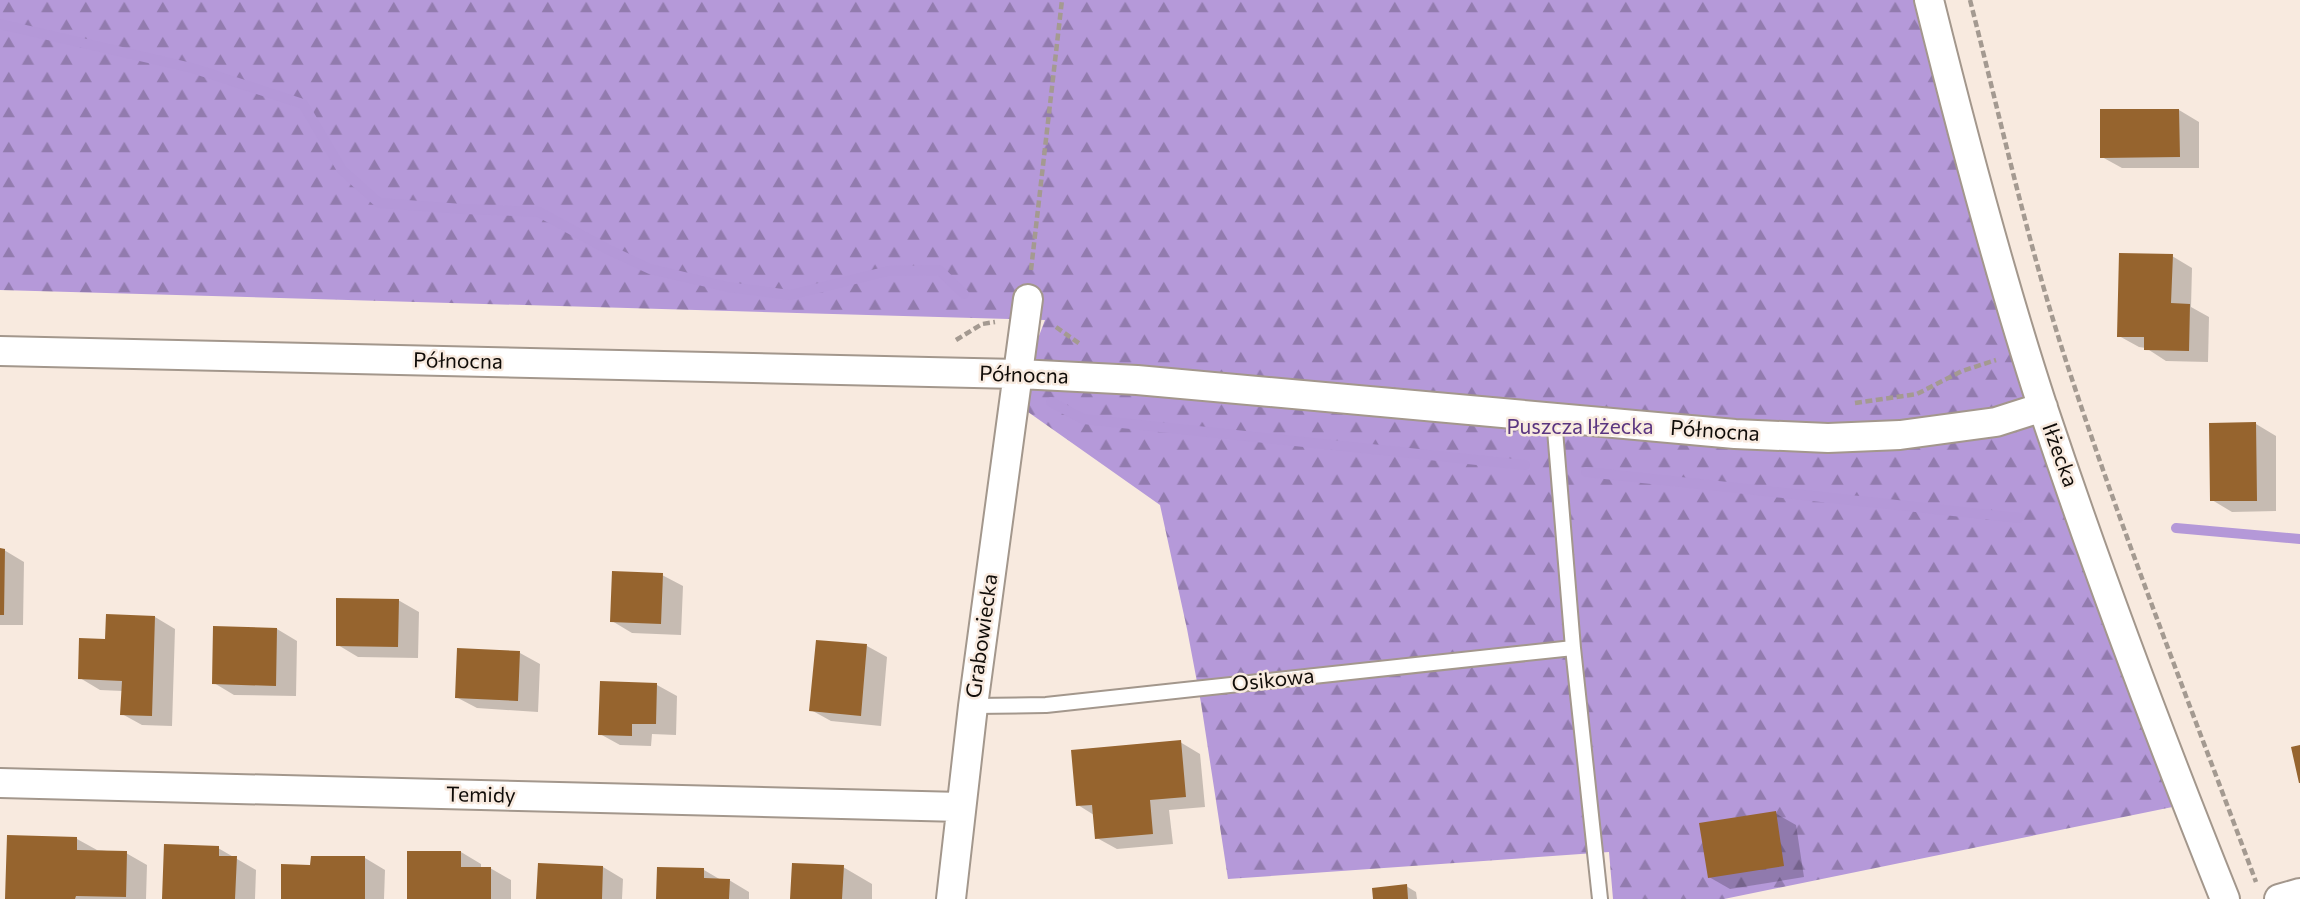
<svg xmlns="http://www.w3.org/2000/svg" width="2300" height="899" viewBox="0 0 2300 899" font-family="Commissioner,sans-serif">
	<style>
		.forest { fill: url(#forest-firs) }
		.shadow { fill: #0003 }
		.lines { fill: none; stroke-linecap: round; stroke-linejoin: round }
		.stream { stroke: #b498d8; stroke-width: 10 }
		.building { fill: #96642e }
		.service-casing { stroke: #a3978c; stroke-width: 18 }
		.minor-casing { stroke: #a3978c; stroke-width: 32 }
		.path { stroke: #a49a91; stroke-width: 4.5; stroke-dasharray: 7 3.5; stroke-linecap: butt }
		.service { stroke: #fff; stroke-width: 14 }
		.minor { stroke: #fff; stroke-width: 28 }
		.labels { text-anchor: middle; stroke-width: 5; stroke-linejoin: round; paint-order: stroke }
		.street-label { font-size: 21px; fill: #100c08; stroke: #f8eadf }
		.park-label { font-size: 21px; fill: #5a3580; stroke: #f8eadf }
	</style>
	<defs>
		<pattern id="forest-firs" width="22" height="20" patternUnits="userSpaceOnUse" patternTransform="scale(1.75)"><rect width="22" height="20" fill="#b599d9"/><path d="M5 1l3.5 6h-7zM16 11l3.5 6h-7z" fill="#927bae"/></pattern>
	</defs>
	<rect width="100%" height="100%" fill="#f8eadf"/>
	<path class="forest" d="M0,0h1929l29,116 229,688 -463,95h-111l-4,-47 -381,27 -27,-176 -14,-74 -27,-124 -146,-103 31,-82 -1045,-30z"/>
	<path class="shadow" d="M2179,110l20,12v46h-77l-20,-11z
		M2172,256l20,12 -1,39 18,10 -1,45 -42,-1 -20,-13 -7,-1 -20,-11z
		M2256,424l20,12v75l-44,1 -20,-12z
		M0,550h4l20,12 -1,63h-23z
		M662,575l21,11 -2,49 -49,-2 -20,-12z
		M398,600l21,12 -1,46 -60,-1 -20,-12z
		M155,617l20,12 -3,97 -30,-1 -20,-11 1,-23 -23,-1 -20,-12 27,-37z
		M215,628l62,1 20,12 -1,55 -62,-1 -20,-12z
		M817,641l50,5 20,11 -6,69 -50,-5 -20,-11z
		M520,653l20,11 -2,48 -61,-4 -21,-11z
		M657,685l20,11 -1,39 -24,-1 -1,12 -31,-1 -20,-11z
		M1180,742l20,12 5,53 -36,3 4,34 -56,5 -20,-11 -3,-23 -16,-10z
		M1775,813l21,12 8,52 -74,12 -21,-12z
		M77,839l20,11 29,3 21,12 -1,34h-139z
		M218,848l38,22 -1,29h-91z
		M461,852l20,12v4h9l21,12v19h-102z
		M365,858l20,12 -1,29h-101l29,-32z
		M603,867l20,12 -1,20h-84z
		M843,867l29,17v15h-80z
		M704,870l17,10h8l20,12v7h-92z
		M1406,886l10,6 1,7h-43z"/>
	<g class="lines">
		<path class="stream" d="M0,24l192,44 111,36 39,66 37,33 84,6 76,3 68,37 43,20 78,18 62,8 98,-24 51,-1 25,24
			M1051,402l32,17 442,46
			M1586,472l433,46
			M2176,528l124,11"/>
	</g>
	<path class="building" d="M2100,109h79l1,48 -80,1z
		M2119,253l54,1 -2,49 19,1 -1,47 -45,-1v-13h-27z
		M2256,422l1,79h-47l-1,-78z
		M0,548l5,1 -1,66h-4z
		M612,571l51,2 -2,51 -51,-2z
		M336,598l63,1 -1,48 -62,-1z
		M106,614l49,2 -3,100 -32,-1 2,-34 -44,-2 1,-41 26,1z
		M213,626l64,2 -1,58 -64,-2z
		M816,640l51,4 -6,72 -52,-5z
		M457,648l63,3 -2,50 -63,-3z
		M600,681l57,2 -1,41h-24v12l-34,-1z
		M1181,740l5,57 -36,3 3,34 -58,5 -3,-34 -16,1 -5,-56z
		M2300,745v38h-1l-8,-36z
		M1776,811l8,55 -76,12 -9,-55z
		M7,835l70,2v13l50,1 -1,46 -50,-1 -1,3h-70z
		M164,844l55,2v10h18l-2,43h-73z
		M407,851h54v16h30v32h-84z
		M311,856h54v43h-84v-35l29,1z
		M538,863l65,3 -1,33h-66z
		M792,863l52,2 -2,34h-52z
		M657,867l47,1v10l26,1 -1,20h-73z
		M1407,884l1,15h-35l-1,-11z"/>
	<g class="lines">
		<g class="service-casing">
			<path id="service" d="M1554,418l19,230 27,251
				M973,706l73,-1 527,-57"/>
		</g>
		<g class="minor-casing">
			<path id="minor" d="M1929,0c34,137 70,274 114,408 55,165 117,329 182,491
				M0,351l1019,23 118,6 598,54 93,4 72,-3 96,-13 47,-15
				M0,783l961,24
				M951,899l22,-193 55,-407
				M2279,899l21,-6"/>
		</g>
		<path class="path" d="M1970,0c31,121 58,245 97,364 57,174 125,346 189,518
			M1031,270l31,-270
			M1056,327l24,17
			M956,340l26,-16 13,-2
			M1855,403l62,-9 45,-23 34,-11"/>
		<use href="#service" class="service"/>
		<use href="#minor" class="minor"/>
	</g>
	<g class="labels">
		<g class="street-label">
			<text transform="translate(458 361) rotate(1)" y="7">Północna</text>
			<text transform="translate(1024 375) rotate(2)" y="7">Północna</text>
			<text transform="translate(1715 431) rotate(4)" y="7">Północna</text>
			<text transform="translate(2060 455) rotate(70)" y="7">Iłżecka</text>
			<text transform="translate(982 636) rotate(-82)" y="7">Grabowiecka</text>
			<text transform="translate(1273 680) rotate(-6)" y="7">Osikowa</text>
			<text transform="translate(481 795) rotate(1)" y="7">Temidy</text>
		</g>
		<g class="park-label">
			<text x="1580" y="434">Puszcza Iłżecka</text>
		</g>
	</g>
</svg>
